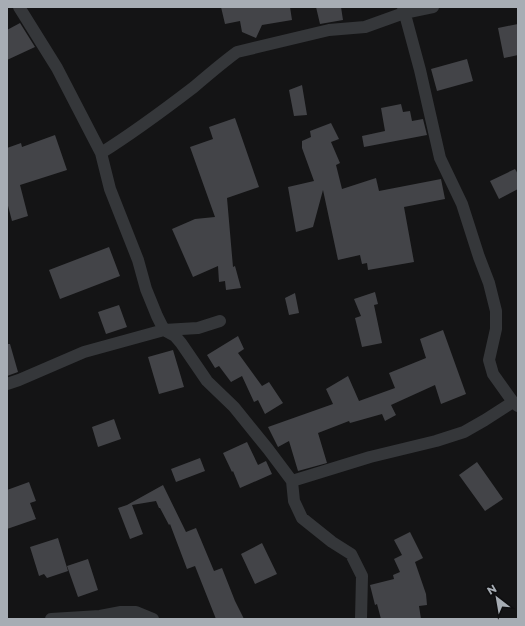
<svg xmlns="http://www.w3.org/2000/svg" width="525" height="626" viewBox="0 0 525 626" font-family="Montserrat,sans-serif">
	<style>
		.building { fill: #434448 }
		.lines { fill: none; stroke-linecap: round; stroke-linejoin: round }
		.minor { stroke: #35373a; stroke-width: 12 }
	</style>
	<rect width="100%" height="100%" fill="#141415"/>
	<path class="building" d="M221,7h69l2,13 -30,5 -6,13 -14,-6 -2,-11 -15,3z
		M316,7h25l2,13 -23,4z
		M20,23l15,24 -28,13v-30z
		M518,24v31l-14,3 -6,-30z
		M467,59l6,22 -36,10 -6,-22z
		M302,85l5,30 -13,1 -5,-26z
		M401,104l2,8 7,-1 2,10 11,-2 4,16 -63,12 -2,-11 23,-5 -4,-23z
		M235,118l24,69 -32,11 6,69 2,-1 6,22 -15,2 -1,-9 -6,1 -1,-16 -25,11 -21,-48 23,-10 20,-2 -25,-70 23,-8 -4,-12z
		M331,123l8,16 -8,3 9,21 -4,2 6,24 34,-11 3,13 62,-12 4,20 -41,8 10,55 -46,8 -1,-7 -5,1 -2,-9 -22,5 -15,-70 -10,37 -17,5 -8,-45 26,-6 -12,-33v-7l9,-4 -1,-6z
		M55,135l12,35 -47,15 8,31 -16,5 -5,-19v-54l14,-5 1,4z
		M515,169l3,5v15l-19,10 -9,-18z
		M109,247l11,29 -60,23 -11,-29z
		M375,292l3,12 -4,1 8,38 -20,4 -7,-29 6,-2 -7,-17z
		M295,293l4,20 -10,2 -4,-17z
		M119,305l8,22 -21,7 -8,-22z
		M443,330l23,64 -25,10 -6,-19 -44,20 5,10 -11,6 -3,-7 -32,9 -1,-2 -31,12 9,30 -29,8 -9,-30 -11,6 -10,-20 65,-23 -7,-15 22,-13 11,25 36,-13 -6,-15 37,-15 -6,-19z
		M238,336l6,13 -6,4 24,33 7,-4 14,21 -18,11 -7,-14 -4,2 -12,-26 -11,6 -12,-16 -4,2 -8,-13z
		M7,344h3l8,28 -11,4z
		M173,350l11,37 -25,7 -11,-37z
		M114,419l7,20 -23,8 -6,-20z
		M247,442l11,23 8,-4 6,13 -32,14 -7,-17 -1,1 -9,-19z
		M200,458l5,13 -29,11 -5,-13z
		M477,462l26,37 -18,12 -26,-36z
		M29,482l7,19 -6,2 6,16 -29,10v-39z
		M163,485l23,47 10,-4 18,43 8,-3 13,33 9,18h-28l-21,-53 -8,3 -17,-45 -1,1 -9,-17h-1l-3,-7 -24,4 11,29 -13,5 -12,-31 9,-3z
		M410,532l13,26 -8,4 11,32 1,11 -8,1 2,13h-40l-4,-15 -2,1 -5,-20 24,-6 -1,-4 7,-3 -6,-13 8,-4 -8,-15z
		M58,538l10,33 -21,7 -3,-4 -5,2 -9,-29z
		M262,543l15,31 -22,10 -14,-30z
		M88,559l10,31 -20,7 -11,-31z"/>
	<g class="lines">
		<path class="minor" d="M19,7l38,61 44,85 9,36 28,71 8,29 11,27 7,14 11,6 6,7 26,38 27,26 34,42 24,32 2,20 8,17 30,24 19,12 11,22 -1,43
			M403,7l17,63 20,88 22,46 17,53 10,26 7,28v18l-7,31 4,14 20,28 5,4
			M101,153c32,-20 63,-43 93,-66 14,-12 28,-24 43,-35l92,-22 36,-3 39,-14 29,-6
			M7,384l12,-4 65,-28 80,-22 34,-2 22,-7
			M292,481l78,-24 66,-16 28,-9 21,-12 28,-18
			M51,619l49,-3 21,-4h15l17,7"/>
	</g>
	<rect width="525" height="626" fill="none" stroke="#a7adb4" stroke-width="16"/>
	<g transform="translate(497 598) rotate(329)" stroke="#0f0f10" stroke-width="3" paint-order="stroke">
	<path d="M0-3L7 15L0 10L-7 15Z" fill="#a7adb4"/>
	<text y="-6" font-size="11" font-weight="bold" text-anchor="middle" fill="#a7adb4">N</text>
	</g>
</svg>
